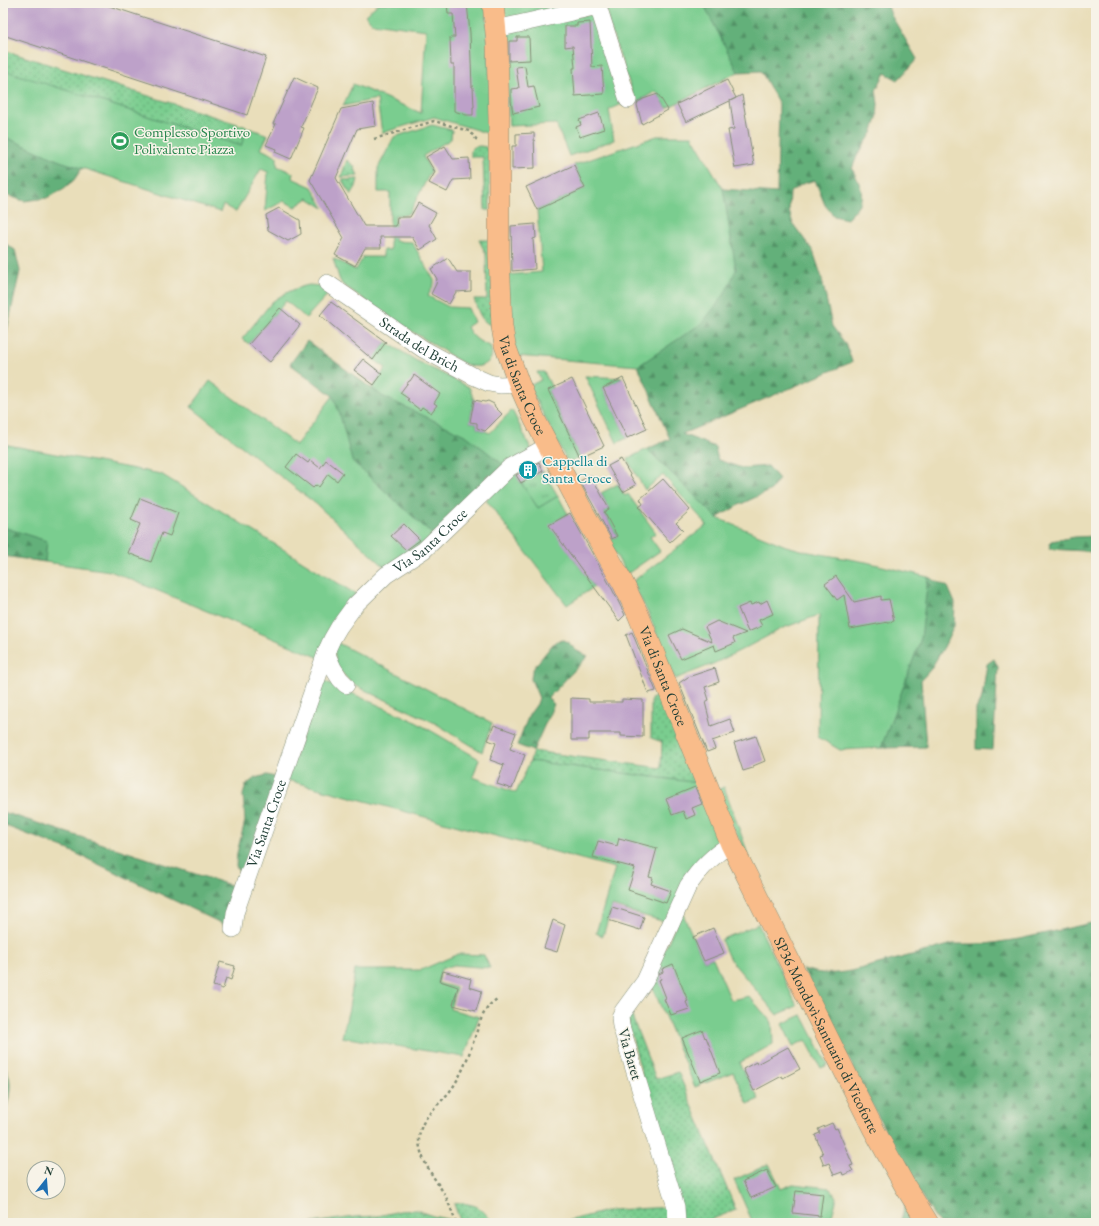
<svg xmlns="http://www.w3.org/2000/svg" width="1099" height="1226" viewBox="0 0 1099 1226" font-family="'EB Garamond',serif">
	<style>
		.grass { fill: url(#grass-dots); stroke: #4c8562 }
		.forest { fill: url(#forest-firs); stroke: #417657 }
		.park { fill: url(#park-tufts); stroke: #4c8562 }
		.garden { fill: #7acd8f; stroke: #4c8562 }
		.building { fill: #bda1c9 }
		.lines { fill: none; stroke-linecap: round; stroke-linejoin: round }
		.minor-casing { stroke: #848e77; stroke-width: 18 }
		.major-casing { stroke: #848e77; stroke-width: 22 }
		.path { stroke: #848e77; stroke-width: 2.5; stroke-dasharray: 3 3; stroke-linecap: butt }
		.minor { stroke: #fff; stroke-width: 17 }
		.major { stroke: #f9bc8a; stroke-width: 21 }
		.labels { text-anchor: middle; stroke-width: 3; stroke-linejoin: round; paint-order: stroke }
		.leisure-label { font-size: 15px; fill: #27864d; stroke: #f7f3e8; text-anchor: start }
		.street-label { font-size: 15px; fill: #1f3d34; stroke: #f7f3e8 }
		.culture-label { font-size: 15px; fill: #0d838f; stroke: #f7f3e8; text-anchor: start }
	</style>
	<defs>
		<pattern id="grass-dots" width="8" height="8" patternUnits="userSpaceOnUse"><rect width="8" height="8" fill="#7acd8f"/><path d="M2 2h.1M6 6h.1" fill="none" stroke="#63a876" stroke-width="1.8" stroke-linecap="round"/></pattern>
		<pattern id="forest-firs" width="22" height="20" patternUnits="userSpaceOnUse"><rect width="22" height="20" fill="#63b07a"/><path d="M5 1l3.5 6h-7zM16 11l3.5 6h-7z" fill="#519065"/></pattern>
		<pattern id="park-tufts" width="24" height="20" patternUnits="userSpaceOnUse"><rect width="24" height="20" fill="#7acd8f"/><path d="M3 7l-1-3M5 7V3M7 7l1-3M15 17l-1-3M17 17v-4M19 17l1-3" fill="none" stroke="#63a876"/></pattern>
	</defs>
	<rect width="100%" height="100%" fill="#f7f3e8"/>
	<filter id="ink" filterUnits="userSpaceOnUse"><feTurbulence type="fractalNoise" baseFrequency=".025" numOctaves="2"/><feDisplacementMap in="SourceGraphic" scale="8" xChannelSelector="R" yChannelSelector="G"/><feConvolveMatrix kernelMatrix="1 2 1 2 8 2 1 2 1" color-interpolation-filters="sRGB"/></filter>
	<filter id="wash" filterUnits="userSpaceOnUse"><feTurbulence type="fractalNoise" baseFrequency=".012" numOctaves="4" result="noise"/><feDisplacementMap in="SourceGraphic" scale="16" xChannelSelector="R" yChannelSelector="G"/><feGaussianBlur stdDeviation="0.9" result="paint"/><feColorMatrix in="noise" values="0 0 0 0 0 0 0 0 0 0 0 0 0 0 0 0 0 1.4 0 .05"/><feComposite in="paint" operator="in"/></filter>
	<g filter="url(#wash)">
		<rect width="100%" height="100%" fill="#e9deba"/>
		<path class="grass" d="M3,50l244,77 -6,19 -160,-51 -21,66 -57,-25z
			M480,146l6,1 3,5 1,58h-5l-2,-53h-12v-7l3,-3z
			M347,160l7,6 4,10 -17,1z
			M358,179l-2,8 -5,8 -9,-15z
			M479,240h12l2,86c-13,-4 -15,-16 -19,-27h13l-1,-45z
			M663,694l36,89 -169,-22 3,-10 128,17 1,-26 -11,-4v-39z
			M629,1009l27,70 22,-7 58,138 -34,13h-22l-54,-210z
			M462,1203c21,3 19,7 32,20h-33l-7,-19z
			M673,1207l1,16h-115l52,-13z
			M416,1210l17,6 18,4 1,3h-141l44,-6 23,-1 22,-5z"/>
		<path class="forest" d="M703,3h184l4,12 26,44 -19,21 -13,-7 -9,17 2,14 -1,15 -5,14 -15,23 -5,13c13,23 14,32 -5,50l-13,-3 -9,-11 -10,-25 -13,4 -12,8 -1,19 4,13 20,27 8,24 11,51 12,16 5,10 3,10 -170,72 33,13 3,13 24,8 26,-2 11,13 -8,11 -32,15 -22,13 -70,-69 23,-10 -32,-73 64,-43 34,-53 -13,-81 54,4 2,-89 -18,-33 -23,1z
			M3,136l57,25 22,7 -8,12 -11,9 -16,9 -23,3 -21,-7z
			M3,242l12,8 5,21 -17,77z
			M307,341l75,55 85,40 38,30 -71,70 -82,-75 -12,-46 -7,-19 -43,-32z
			M3,527l44,14 -2,21 -42,-6z
			M1096,536v17l-11,-2 -36,-2 2,-8 24,-4z
			M928,577l20,10 7,16 -1,23 -10,21 -14,23 -9,10 5,67 -45,1 40,-110z
			M563,640l6,3 8,8 11,5 -40,42 6,6 -21,47 -16,-6 12,-30 8,-11 2,-6 -8,-19 1,-7 3,-6 18,-22 4,-3z
			M994,659l4,8 -5,83 -17,-1v-40l6,-12 5,-33z
			M267,775l12,3 -36,100 -7,-12 1,-13 8,-32 -2,-26 3,-10 9,-7z
			M3,812l236,76 -14,37 -156,-75 -66,-25z
			M1096,922v301h-157l-29,-44 -107,-210c20,6 29,5 49,2l101,-27h33l33,-5z
			M3,1065c13,13 5,39 0,54z
			M905,1205l13,18h-18z"/>
		<path class="park" d="M543,471l15,25 -20,12 -17,-25z"/>
		<path class="garden" d="M379,3h107l7,132 -59,-18 -52,16 -5,-34 -34,7 10,-22 68,29 5,-83 -54,-7 -7,-8z
			M502,3h87l-86,20z
			M605,3h98l35,69 -71,36 -11,-17 -20,12 -27,-79z
			M594,13l28,91 -13,6 5,30 -45,16 -13,-32 -47,2 -5,-94z
			M3,70l238,76 6,-19 21,8 -7,14 16,8v9l16,7 -1,5 20,9 12,21 -16,-10 -13,9 -11,-6 -19,10 3,-39 -7,-3 -25,43 -13,-7 -3,7 -160,-51 -57,-25z
			M432,125l20,5 -1,9 -28,17 8,15 -21,41 -4,3h-11v26l17,1 22,38v4l-6,12 21,11 19,1 6,14 -7,5c5,10 12,15 23,19 2,5 3,12 -2,16 -4,4 -11,5 -17,4 -11,-3 -22,-12 -32,-18 -33,-20 -65,-42 -97,-64l-3,-6 -6,-20 23,12 7,-13h20v-7h7v-58h-12v-24l16,-31z
			M657,136h35l31,53 13,81 -12,25 -22,28 -64,43 -121,-10 -6,-13 -5,-68 36,-3 -5,-62 48,-22 -11,-23z
			M309,285l12,1 9,6 -24,26 -20,-17 -37,43 -7,-5 30,-37c12,-9 23,-14 37,-17z
			M386,342l31,19 52,26 5,13 -4,22 7,1v5l13,5 22,-23 20,41 -27,15 -38,-30 -85,-40 -10,-8 14,-20 -13,-9z
			M537,372h7l8,16 -4,3 32,66 -12,6 -39,-77 12,-6z
			M585,376l38,2 -20,10 24,50 -10,5z
			M210,381l86,64 37,-49 7,19 12,46 82,75 -47,33 -71,-65 -125,-97z
			M3,444l158,30 198,122 -39,62 -210,-87 -65,-9 2,-21 -44,-14z
			M647,449l70,69 69,28 23,6 57,10 62,15 -7,61 -40,110 -41,2 -22,-13 1,-122 -36,13 -36,19 -34,17 -38,15 -26,-64 -17,-33 75,-57 -44,-50 -18,15 -18,-31z
			M513,469l8,14 17,25 20,-12 10,18 -18,11 44,62 -27,18 -81,-105z
			M618,484l7,12 3,-2 28,39 -6,4 10,14 -33,23 -19,-33 9,-5 -13,-24 5,-3 -8,-16z
			M334,641l158,82 -10,29 -47,-29 -83,-39 -16,-18z
			M322,680l92,41 21,12 44,26 -6,18 43,16 14,-32 169,22 24,58 -58,81 -53,-16 -9,30 -7,-3 19,-65 -328,-88z
			M724,787l22,61 1,7 -32,-64z
			M682,912l22,49 9,-3 18,42 18,-4 23,27 1,21 -34,19 20,36 -11,5 -15,-32 -38,15 -45,-106z
			M758,924l39,82 -20,9 -48,-57 -8,-18z
			M458,954l26,1 6,13 -36,-3 -13,4 -3,14 18,5 -6,21 29,8 -15,40 -122,-20 7,-29 6,-38h66z
			M802,1015l26,50 -7,3 -15,-28 -13,6 -11,-22z
			M769,1164l12,25 12,-5 37,4 7,10 -7,25h-77l-19,-43z"/>
		<g id="blocks">
			<path class="building" d="M3,3h97l166,54 -19,58 -244,-80z
				M447,3h20l3,30 2,54h1l1,20h-1v8h-7l-12,-4v-46h-3l-1,-28h5l-2,-23h-5z
				M590,22l2,45 10,-1 2,28 -29,2 -2,-28h2l-2,-22 -8,1v-21h12v-3z
				M517,37h12l1,23 -21,1v-20h8z
				M525,66l3,21 6,-1 5,21 -26,6 -2,-12v-12l8,-1 -3,-21z
				M294,77l24,11 -17,39 3,1 -13,31 -16,-7 1,-3 -10,-4 10,-21h-3z
				M727,80l9,18 -50,24 -9,-18z
				M658,94l10,16 -26,14 -5,-19 1,-3 5,-3z
				M742,95l12,70 -19,3 -7,-38 6,-1 -4,-28z
				M373,103l3,23 -19,3 -21,49 28,48h32l1,-9h13l8,-14 18,10 -7,12 8,14 -17,11 -8,-13h-32l1,11h-16l-10,18 -20,-11 9,-17 -34,-58 31,-71z
				M599,113l5,16 -24,8 -4,-10 5,-2 -2,-5z
				M534,133l1,35 -23,1v-23h4v-12z
				M445,146l8,13 16,-1 1,21 -17,1 -6,12 -18,-9 6,-11 -9,-15z
				M574,165l11,23 -48,22 -11,-23z
				M279,208l21,12 1,14 -13,7 -20,-11 -2,-15z
				M535,224l1,14 -3,1 2,30 -23,2 -1,-45z
				M448,258l9,14h14v19l-15,1 -7,12 -18,-10 5,-10 1,-5 -6,-10z
				M331,302l55,40 -13,18 -53,-45z
				M280,308l20,17 -30,37 -21,-18z
				M363,359l19,15 -8,11 -20,-15z
				M414,375l26,19 -6,9 3,2 -6,8 -9,-6 -2,3 -13,-10 2,-1 -9,-6 9,-12h1z
				M623,378l24,51 -20,9 -24,-50z
				M572,379l32,67 -24,11 -32,-67z
				M474,400l11,2 3,-1 6,3 1,3 7,7 -17,17 -8,-3v-5l-7,-1z
				M296,454l12,9 2,-3 10,8 6,-8 17,13 -6,8 -9,-7 -9,13 -3,-2 -3,3 -27,-21z
				M621,459l15,26 -13,7 -15,-26z
				M539,462l4,9 -22,12 -5,-8z
				M591,475l18,34 -5,3 13,24 -5,3 -32,-58z
				M663,479l27,31 -14,13 7,7 -13,12 -31,-35 4,-3 -3,-5z
				M140,498l38,15 -8,23 -8,-3 -11,29 -23,-9 12,-29 -9,-4z
				M570,513l42,76 13,26 -6,6 -70,-96z
				M404,524l16,16 -14,10 -15,-14z
				M836,576l18,26 27,-6v4l8,-1 5,22 -44,8 -6,-34 -7,5 -12,-16z
				M767,600l6,14 -14,6 3,6 -14,6 -10,-24 12,-5 1,2 8,-3 1,2z
				M717,621l29,12 -13,5 2,5 -19,8 -2,-6 -33,14 -12,-24 13,-6 30,13 -7,-15z
				M632,632l24,59 -8,2 -22,-58z
				M715,668l4,14 -14,5 4,13 -4,2 6,24 19,-7 5,14 -23,8 3,8 -8,3 -28,-69 9,-6z
				M571,698l18,1v3h33v-3l21,1v37l-22,-1v-3h-32v7h-18z
				M494,725l22,8 -6,16 15,6 -13,34 -15,-5 7,-19 -14,-5 6,-17 -8,-3z
				M756,736l9,25 -12,5v2l-10,3 -9,-28z
				M695,787l7,17 -10,4 3,7 -9,4 -3,-8 -11,4 -6,-16z
				M619,838l38,10 -8,29 4,1 -2,6 20,7 -5,12 -38,-13 7,-22 -42,-11 5,-16 19,5z
				M612,907l32,10 -4,13 -32,-10z
				M553,920l12,5 -8,27 -13,-4z
				M713,928l11,25 -20,8 -11,-24z
				M220,962l15,4 -4,14 -5,-2 -3,11 -10,-3z
				M673,964l15,37 -2,1 3,7 -18,6 -7,-16 2,-1 -7,-18 2,-1 -2,-5 4,-2 -1,-3z
				M443,971l28,8 -2,8 13,4 -6,20 -23,-6 5,-18 -18,-6z
				M702,1030l3,8 1,-1 14,36 -20,8 -18,-43z
				M788,1047l12,22 -17,9 -1,-2 -28,15 -11,-22 13,-7 1,2z
				M832,1123l3,6 2,-1 16,37 -3,1 3,5 -10,4 -1,-3 -8,3 -5,-12 -5,2 -4,-10 3,-1 -8,-19 5,-2 -2,-4z
				M767,1170l9,17 -25,11 -8,-17z
				M796,1191l27,3 -3,22 -27,-3z"/>
		</g>
	</g>
	<g filter="url(#ink)">
		<use href="#blocks" fill-opacity="0" stroke="#848e77" stroke-width="1"/>
		<g class="lines">
			<g class="minor-casing">
				<g id="minor">
					<path d="M496,29l102,-23 30,94"/>
					<path id="s1" d="M327,283l96,66 50,27 16,7 11,2 19,-1"/>
					<path id="s2" d="M346,685l-6,-6 -7,-11 -5,-11 -1,-7 5,-11 7,-12 16,-22 31,-30 38,-25 86,-83 38,-21"/>
					<path id="s3" d="M233,929l2,-16 92,-263"/>
					<path d="M677,1223l-1,-16 -55,-181 -1,-9 3,-6 22,-30 43,-95c12,-18 25,-31 43,-42"/>
				</g>
			</g>
			<g class="major-casing">
				<g id="major">
					<path id="s4" d="M493,3l4,40 2,77v135l3,72 3,18 14,39 16,36 46,88 42,75 15,31 93,230 143,286 31,56 23,37"/>
				</g>
			</g>
			<path class="path" d="M374,139l60,-18 35,10 8,9
				M456,1223c-3,-9 -6,-17 -10,-26 -10,-18 -26,-35 -27,-57 0,-26 26,-37 37,-58 8,-13 13,-28 18,-42 4,-12 7,-25 15,-34 2,-3 6,-5 9,-8"/>
			<use href="#minor" class="minor"/>
			<use href="#major" class="major"/>
		</g>
	</g>
	<defs>
		<g id="stadium-disc" transform="scale(1)"><circle r="9.5" fill="#2e9e5b" stroke="#f7f3e8"/><path d="M0-5a6.5 5 0 1 0 0 10a6.5 5 0 1 0 0-10ZM-3.5-1.8h7v3.6h-7Z" fill="#fff"/></g>
		<g id="building-disc" transform="scale(1)"><circle r="9.5" fill="#0f9aa8" stroke="#f7f3e8"/><path d="M-4-6H4V6H1V3H-1V6H-4ZM-2.5-4.3h1.7v1.8h-1.7ZM.8-4.3h1.7v1.8H.8ZM-2.5-1h1.7V.8h-1.7ZM.8-1h1.7V.8H.8Z" fill="#fff"/></g>
	</defs>
	<g fill-rule="evenodd">
		<use href="#stadium-disc" x="120" y="141"/>
		<use href="#building-disc" x="528" y="470"/>
	</g>
	<g class="labels">
		<g class="leisure-label">
			<text x="134" y="137">Complesso Sportivo<tspan x="134" dy="17">Polivalente Piazza</tspan></text>
		</g>
		<g class="street-label">
			<text dy="5" stroke="none"><textPath href="#s1" startOffset="111">Strada del Brich</textPath></text>
			<text dy="5" stroke="none"><textPath href="#s4" startOffset="386">Via di Santa Croce</textPath></text>
			<text dy="5" stroke="none"><textPath href="#s2" startOffset="193">Via Santa Croce</textPath></text>
			<text dy="5" stroke="none"><textPath href="#s4" startOffset="710">Via di Santa Croce</textPath></text>
			<text dy="5" stroke="none"><textPath href="#s3" startOffset="111">Via Santa Croce</textPath></text>
			<text dy="5" stroke="none"><textPath href="#s4" startOffset="1105">SP36 Mondovì-Santuario di Vicoforte</textPath></text>
			<text transform="translate(630 1054) rotate(74)" y="5">Via Baret</text>
		</g>
		<g class="culture-label">
			<text x="542" y="466">Cappella di<tspan x="542" dy="17">Santa Croce</tspan></text>
		</g>
	</g>
	<rect width="1099" height="1226" fill="none" stroke="#f7f3e8" stroke-width="16"/>
	<g transform="translate(46 1180) rotate(17)"><circle r="19" fill="#f7f3e8" stroke="#a1aaa0"/>
	<path d="M0-3L7 15L0 10L-7 15Z" fill="#1f6fb2"/>
	<text y="-6" font-size="11" font-weight="bold" text-anchor="middle" fill="#1f3d34">N</text>
	</g>
</svg>
